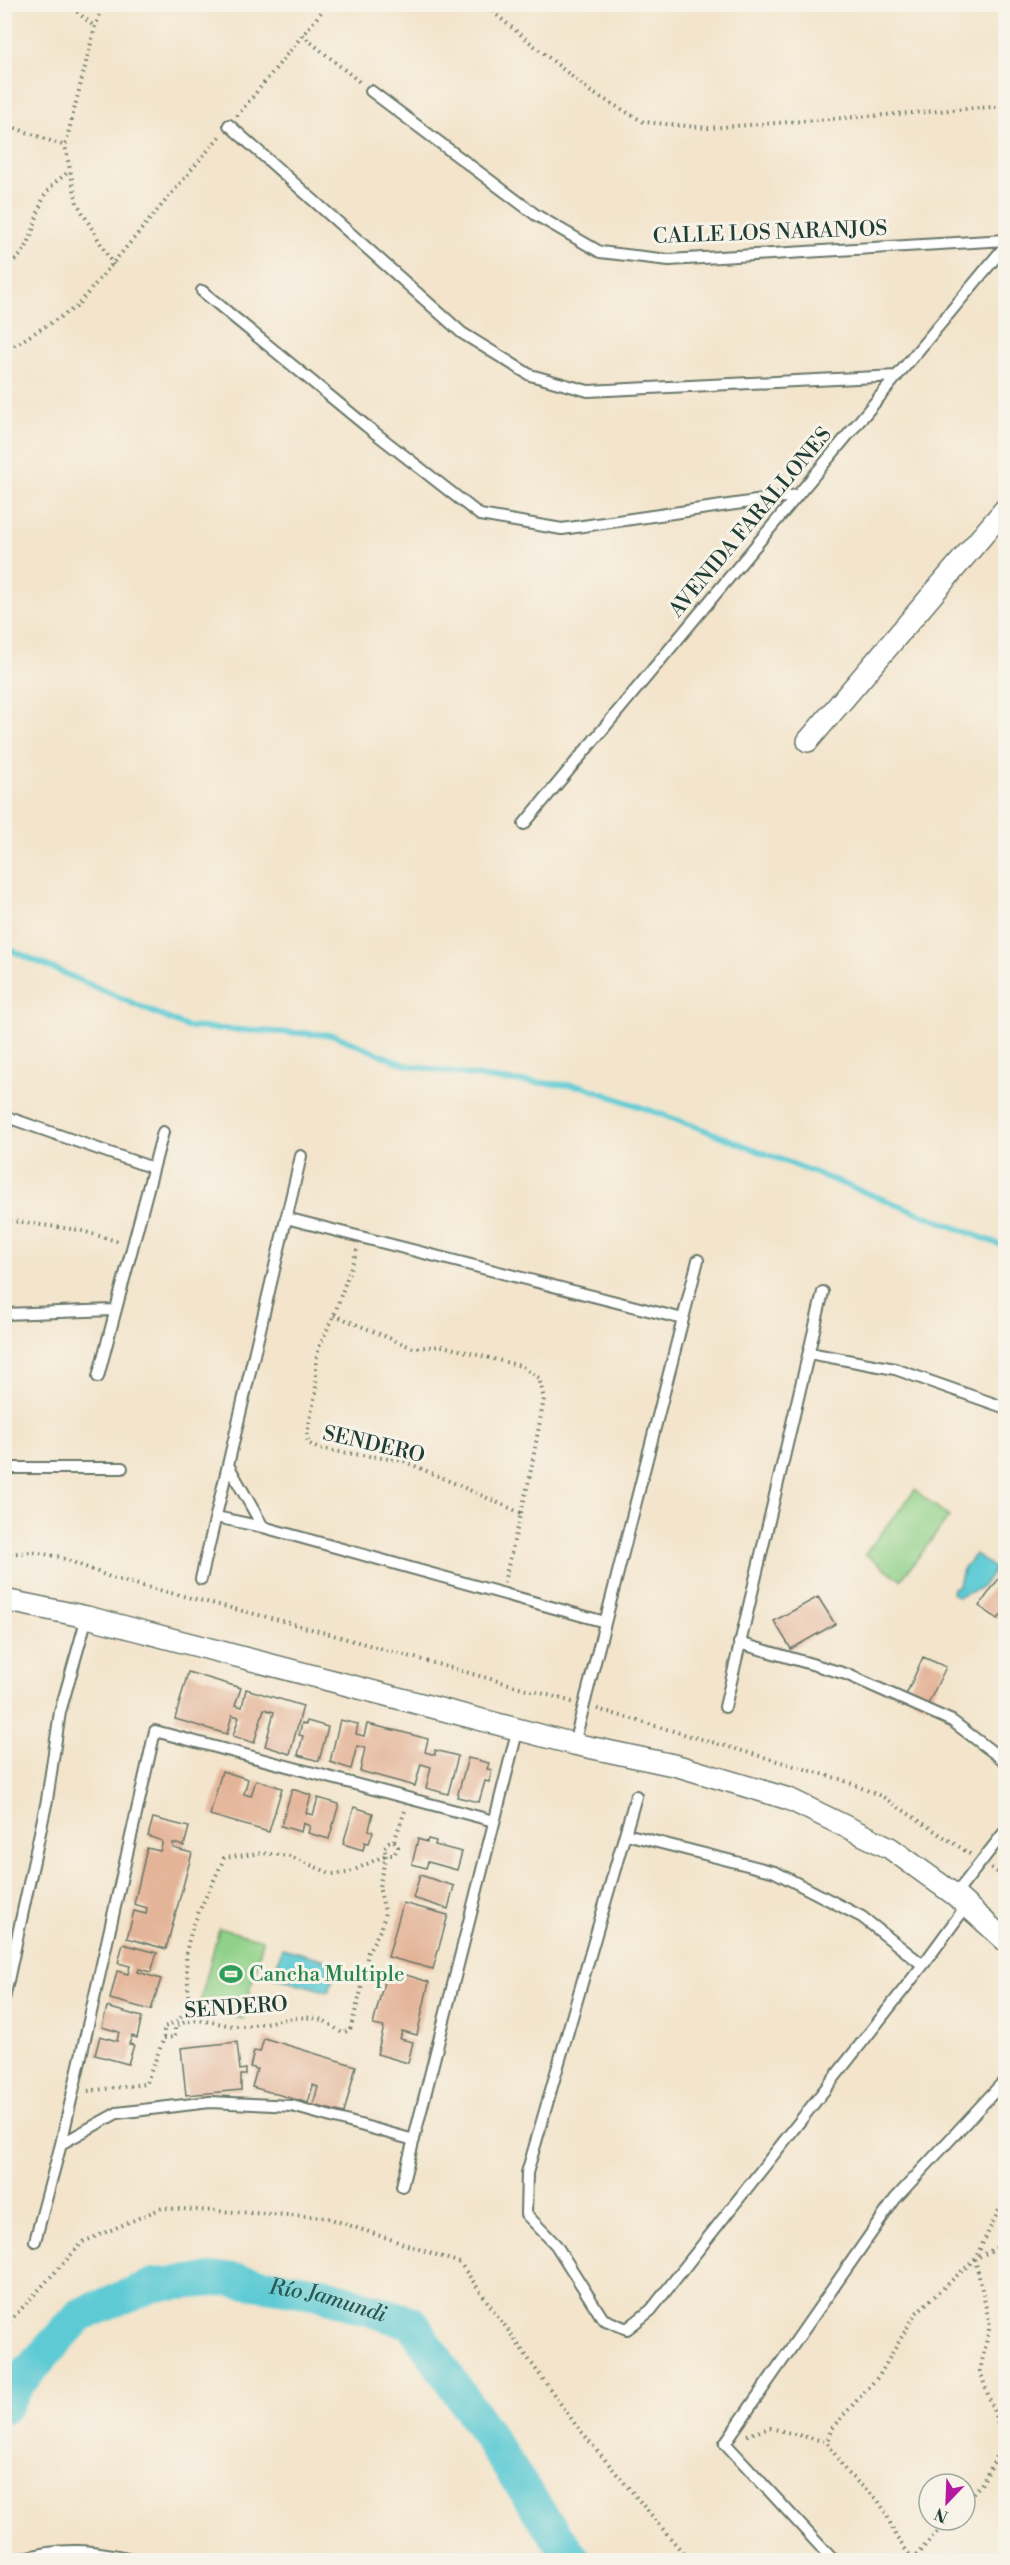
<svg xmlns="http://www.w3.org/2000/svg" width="1010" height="2565" viewBox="0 0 1010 2565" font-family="'Libre Bodoni',serif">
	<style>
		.green { fill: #90d189; stroke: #58875e; stroke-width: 1.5 }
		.water { fill: #5dcad4; stroke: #3e8484; stroke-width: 1.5 }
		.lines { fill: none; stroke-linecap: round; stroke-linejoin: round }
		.stream { stroke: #5dcad4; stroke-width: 6 }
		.river { stroke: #5dcad4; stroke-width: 34 }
		.building { fill: #e4b498 }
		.service-casing { stroke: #697769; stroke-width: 14 }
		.minor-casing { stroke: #697769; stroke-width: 24 }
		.path { stroke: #697769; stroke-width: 4; stroke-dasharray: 1.5 4.5; stroke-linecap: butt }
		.service { stroke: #fff; stroke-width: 10 }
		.minor { stroke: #fff; stroke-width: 21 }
		.labels { text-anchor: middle; stroke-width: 6; stroke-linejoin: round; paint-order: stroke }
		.street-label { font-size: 21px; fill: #1f3d34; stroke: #f7f3e8 }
		.leisure-label { font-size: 21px; fill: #27864d; stroke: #f7f3e8; text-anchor: start }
		.water-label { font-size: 22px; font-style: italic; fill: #2b5954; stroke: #f7f3e8 }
	</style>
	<rect width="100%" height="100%" fill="#f7f3e8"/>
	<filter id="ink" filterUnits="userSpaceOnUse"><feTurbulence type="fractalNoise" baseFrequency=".0167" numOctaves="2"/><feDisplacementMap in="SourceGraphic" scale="12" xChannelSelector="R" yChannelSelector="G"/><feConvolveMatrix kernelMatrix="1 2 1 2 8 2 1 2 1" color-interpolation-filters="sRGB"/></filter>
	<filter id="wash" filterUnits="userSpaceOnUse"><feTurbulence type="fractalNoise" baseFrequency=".008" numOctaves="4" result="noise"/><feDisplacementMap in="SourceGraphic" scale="24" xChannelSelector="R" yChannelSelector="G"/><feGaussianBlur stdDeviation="1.35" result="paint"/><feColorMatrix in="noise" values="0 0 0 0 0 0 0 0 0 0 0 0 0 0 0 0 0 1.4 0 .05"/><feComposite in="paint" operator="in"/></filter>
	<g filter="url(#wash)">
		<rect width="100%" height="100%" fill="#f3e4cb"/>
		<path class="green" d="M915,1490l34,27 -48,63 -36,-26z
			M219,1928l44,12 -20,79 -44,-12z"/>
		<path class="water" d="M975,1554l20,15 -14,19 -23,9 -6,-4 1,-5 6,-3 4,-16z
			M282,1948l55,15 -8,29 -55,-15z"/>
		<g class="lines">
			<path class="stream" d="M4,947l183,80 147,8 72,30 94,15 82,6 120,43 304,118"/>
			<path class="river" id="s1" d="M4,2407l16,-26 60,-66 74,-30 73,-6 92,14 93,30 136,202 27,35"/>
		</g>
		<g id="blocks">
			<path class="building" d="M1005,1570v41l-7,8 -19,-13z
				M818,1597l17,27 -44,25 -17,-28z
				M923,1657l23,10 -19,39 -21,-11z
				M188,1672l53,16 -6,17 7,2 4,-18 57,17 -13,48 -25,-8 9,-34 -10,-3 -10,34 -21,-7 6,-19 -7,-2 -5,19 -52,-15z
				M340,1720l18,4 -2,10 8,2 3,-12 31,7 30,8 -3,13 10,3v-5l23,6 -10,38 -22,-6 5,-21 -10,-3 -6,22 -55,-15 5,-23 -8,-2 -6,23 -21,-7z
				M307,1721l21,6 -9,34 -21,-6 5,-19 -4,-1 3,-12 4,1z
				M468,1758l21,5 -2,6 5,1 -3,12 -4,-1 -6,21 -22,-5z
				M222,1771l26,8 -4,15 7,2 5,-16 26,8 -13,44 -59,-17z
				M292,1789l19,6 -5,18 7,2 5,-17 21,6 -10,35 -21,-6 2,-7 -7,-3 -2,9 -20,-6z
				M354,1807l19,6 -4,17 4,2 -4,11 -4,-1 -2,8 -20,-6z
				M153,1818l36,9 -5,19 -11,-3v5l19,5 -26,96 -39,-11 7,-27 12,3 1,-6 -13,-4 13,-56 13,3 2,-6v-4l-14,-5z
				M418,1839l9,3 1,-3 8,2 -1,4 27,7 -5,18 -29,-8 -2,6 -14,-4z
				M420,1875l34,11 -6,23 -35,-11z
				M403,1903l45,12 -15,54 -45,-12z
				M123,1944l34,9 -6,19 -12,-3 -1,3 23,7 -10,31 -41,-11 7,-28 11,3 2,-8 -12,-3z
				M387,1969l42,13 -12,53 -15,-4 -2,8 13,3 -5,21 -31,-9 7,-27 -11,-2z
				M107,2007l35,10 -5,21 -5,-2 -1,3 -2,5 5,1 -6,19 -33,-9 5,-19 17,5 2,-9 -17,-5z
				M264,2038l92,28 -12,47 -31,-8 5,-18 -5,-2 -5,18 -56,-16 5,-18 -7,-2 4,-16 6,1z
				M237,2042l3,28 6,-1v6h-5v15l-55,5 -5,-47z"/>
		</g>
	</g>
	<g filter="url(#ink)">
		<use href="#blocks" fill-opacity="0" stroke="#697769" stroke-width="1.5"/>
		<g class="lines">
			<g class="service-casing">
				<path id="service" d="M371,91l165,124 64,37 69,8 337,-20
					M229,125l233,208 68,42 58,16 309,-15
					M202,291l163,134 115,90 82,14 236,-34
					M524,824l482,-579
					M4,1116l149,52
					M286,1218l397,101
					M4,1314l110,-4
					M809,1353l86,16 111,39
					M98,1377l65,-245
					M228,1465l35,62
					M4,1468h118
					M216,1517l47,10 342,95
					M201,1579l100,-423
					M739,1643l107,31 106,47 54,41
					M725,1707l98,-415
					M574,1744l124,-484
					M636,1796l-109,377 -1,41 30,31 47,74 24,10 24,-19 272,-345 44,-60
					M626,1834l149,38 87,45 61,48
					M955,1895l51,-65
					M4,1999l43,-199 13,-88 27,-95
					M61,2144l56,-31 93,-11 82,4 122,34
					M402,2186l116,-458
					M35,2241l26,-97 94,-413 339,90
					M17,2560c48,-14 74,-10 121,0
					M833,2560l-108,-117 170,-244 111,-120"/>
			</g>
			<g class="minor-casing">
				<path id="minor" d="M808,741l198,-233
					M4,1600l83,17 487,127 104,22 111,33 101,49 65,47 51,46"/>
			</g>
			<path class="path" d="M68,4l27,23
				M104,4l-9,23 -30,119 12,57 36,62
				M483,4l108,88 53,30 64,6 298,-22
				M302,35l60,49
				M237,116l91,-112
				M4,124l61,22
				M4,266c31,-11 28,-47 41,-71 5,-9 15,-16 23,-23
				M4,352l72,-45 144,-171
				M4,1220l75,10 41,12
				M357,1250l-23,65 -15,32 -3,14v30l-9,43 1,9 11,6 85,12 117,52
				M334,1315l79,33 30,-2 78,20 18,12 5,21 -15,81 -25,102
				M4,1554l29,-2 27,5 55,22 164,41 294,82
				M597,1709l246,71 40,17 87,57
				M991,1868l15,10
				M164,2038l11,-1v-10c18,-13 40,-3 59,-1 27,1 53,-11 79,-8 12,1 20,9 29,15l8,-3 11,-39 7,-39 14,-25 3,-15 -6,-25 7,-32h8l4,-8 -4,-6
				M88,2091l58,-7 18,-46v-11c11,-3 20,-10 23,-21 4,-18 -3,-39 0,-57 5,-30 25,-62 37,-91l38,-5 27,3 43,18 16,-1 38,-18 -2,-8 5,-5 5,-1 11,-30
				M4,2322h5l74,-80 79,-34 163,9 135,46 115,161 114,136
				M747,2435l23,-7 57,14
				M965,2502l17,-19 12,-21 5,-14v-21l-19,-56 10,-46 -15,-66 31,-63
				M913,2559l-17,-22 -10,-24 -9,-14 -30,-26 -20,-31 4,-13 48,-53 36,-62 60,-55 31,-16
				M912,2560l36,-40"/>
			<use href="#service" class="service"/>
			<use href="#minor" class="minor"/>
		</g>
	</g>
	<defs>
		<g id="stadium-bare" transform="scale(1.8)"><path d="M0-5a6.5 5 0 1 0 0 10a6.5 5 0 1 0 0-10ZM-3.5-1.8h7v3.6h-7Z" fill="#2e9e5b" stroke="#f7f3e8" stroke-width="2.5" paint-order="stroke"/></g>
	</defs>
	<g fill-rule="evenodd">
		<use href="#stadium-bare" x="231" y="1974"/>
	</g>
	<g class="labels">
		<g class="street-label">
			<text transform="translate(770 232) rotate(-2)" y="7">CALLE LOS NARANJOS</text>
			<text transform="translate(750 522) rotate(-50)" y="7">AVENIDA FARALLONES</text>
			<text transform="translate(374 1444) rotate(13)" y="7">SENDERO</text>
			<text transform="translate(236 2007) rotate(-4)" y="7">SENDERO</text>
		</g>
		<g class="leisure-label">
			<text x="249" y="1981">Cancha Multiple</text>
		</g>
		<g class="water-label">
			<text dy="8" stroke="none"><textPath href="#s1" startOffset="376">Río Jamundi</textPath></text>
		</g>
	</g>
	<rect width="1010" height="2565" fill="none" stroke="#f7f3e8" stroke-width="24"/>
	<g transform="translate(947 2502) rotate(203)"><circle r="28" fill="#f7f3e8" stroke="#a1aaa0" stroke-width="1.5"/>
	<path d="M0-4.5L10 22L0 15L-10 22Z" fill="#b5179e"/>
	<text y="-9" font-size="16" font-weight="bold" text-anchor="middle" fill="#1f3d34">N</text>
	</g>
</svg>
